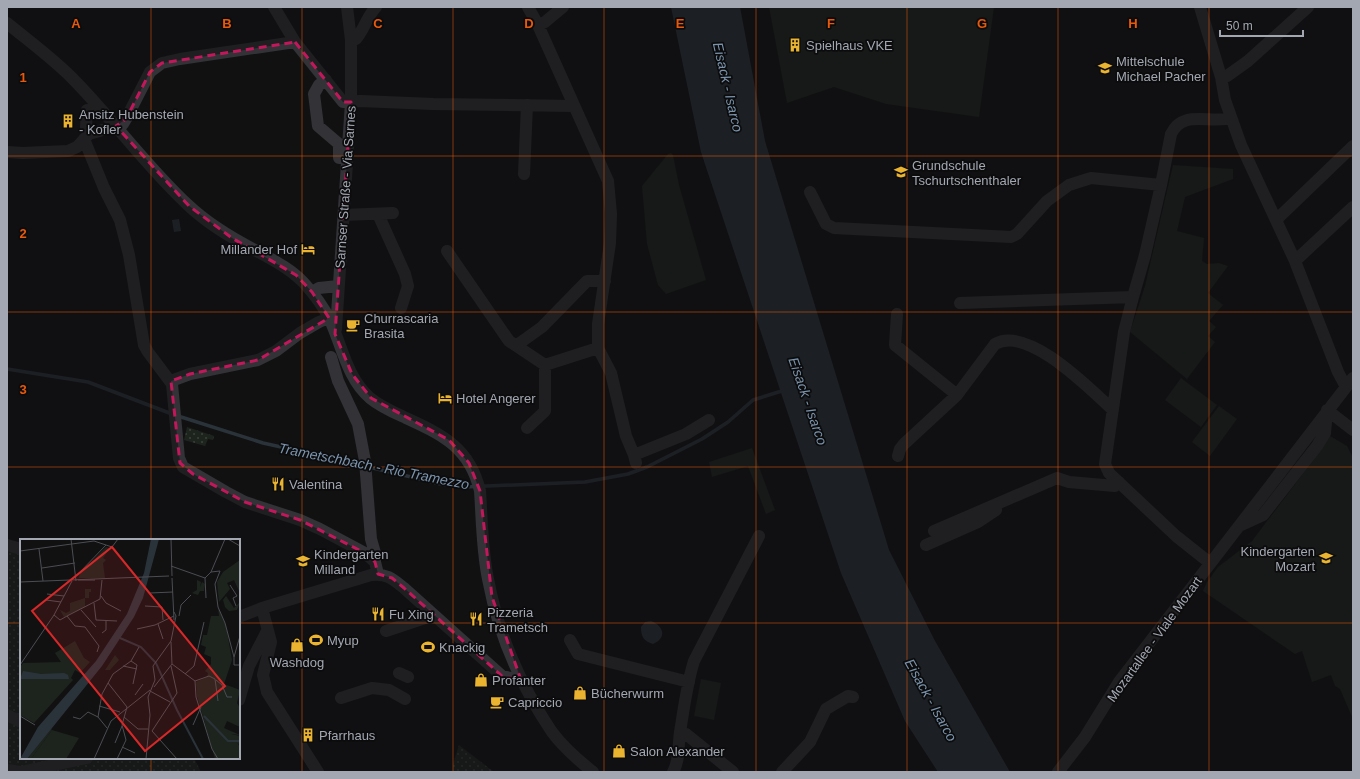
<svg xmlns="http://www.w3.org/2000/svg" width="1360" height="779" viewBox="0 0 1360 779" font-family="Helvetica,sans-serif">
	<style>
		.grass { fill: url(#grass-dots) }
		.park { fill: #1d241e }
		.water { fill: #2b333a }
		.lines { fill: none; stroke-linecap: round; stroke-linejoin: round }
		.stream { stroke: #2b333a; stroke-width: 3.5 }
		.minor { stroke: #323237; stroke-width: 12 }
		.marked { fill: none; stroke: #c2185b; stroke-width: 3; stroke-dasharray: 8 5; stroke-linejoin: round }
		.grid { fill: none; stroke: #e8590c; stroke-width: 1; stroke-opacity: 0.55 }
		.labels { text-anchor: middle; stroke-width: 3.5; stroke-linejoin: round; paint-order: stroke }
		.poi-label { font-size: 13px; fill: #a2a7b2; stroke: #0c0c0d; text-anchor: start }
		.street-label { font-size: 13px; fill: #a2a7b2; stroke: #0c0c0d }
		.water-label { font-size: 14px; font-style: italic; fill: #7a93ad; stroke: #0c0c0d }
		.inset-river { fill: none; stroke: #2b333a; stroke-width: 2 }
		.inset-road { fill: none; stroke: #4b4d52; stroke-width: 1 }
		.view { fill: #d62828; fill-opacity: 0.15; stroke: #d62828; stroke-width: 2 }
		.inset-edge { fill: none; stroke: #a2a7b2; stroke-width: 2 }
		.grid-label { font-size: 13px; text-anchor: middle; font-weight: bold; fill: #e8590c; stroke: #0c0c0d; stroke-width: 3.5; stroke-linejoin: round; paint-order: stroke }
	</style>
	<defs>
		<pattern id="grass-dots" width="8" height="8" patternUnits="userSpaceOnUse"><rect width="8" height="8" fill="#1d241e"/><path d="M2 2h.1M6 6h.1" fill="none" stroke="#3b413c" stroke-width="1.8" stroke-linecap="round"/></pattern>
	</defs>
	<rect width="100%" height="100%" fill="#111112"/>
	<path class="grass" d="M187,427l27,9 -1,4 -5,-1 -3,7 -21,-6z
		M7,543l14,5v210h173l7,14h-194z
		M459,745l35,27h-41v-8z"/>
	<path class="park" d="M769,7h225l-15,110 -93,-13 -52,-17 -47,16z
		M671,153l2,2 6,30 27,95 -40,14 -8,-9 -11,-41 -5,-58 26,-32z
		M1173,165l60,4v10l-48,18 -8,34 27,7 -2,23 5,3 12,-1 9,3 -20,27 15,12 -14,16 7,6 -8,9 7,6 -28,37 -57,-47 15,-46z
		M1181,378l36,27 -16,22 -36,-27z
		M1219,406l18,13 -27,37 -18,-14z
		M1330,436l17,10 6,12v261l-13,-30 -5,-3 -4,-11 -19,7 -10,-31 -7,3 -92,-63 4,-9 11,-15 34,-26 69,-91z
		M752,448l23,62 -9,4 -18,-48 -36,11 -3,-15z
		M701,679l20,4 -7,37 -20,-4z"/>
	<path class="water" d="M671,7h69l25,134 124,409 46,91 75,131h-72l-33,-51 -64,-148 -140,-421z
		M179,219l2,12 -7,1 -2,-12z
		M651,621c13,5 16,17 2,23 -9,-3 -12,-7 -12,-17l4,-5z"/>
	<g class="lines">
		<path class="stream" d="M7,369l81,13 84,32
			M178,416l85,27 59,13 119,28 23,3 121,-5 43,-8 19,-7 55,-28 26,-17 25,-22 32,-10"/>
		<path class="minor" d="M274,7l21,35 48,60 17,-1 73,3 141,2
			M528,7l10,18 70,156 3,33 -1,29 -12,81v24l13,25 15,63 8,19 2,8
			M1200,7l21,70 4,23 16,45 54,116 43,111 8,15
			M7,23c23,19 48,37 68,58 39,40 72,86 113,124 19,18 42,32 65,44 18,10 37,19 51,34 10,11 19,23 26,37 12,26 17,58 40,78 11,9 23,14 36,20 37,17 64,30 74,73 2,29 2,59 8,88 10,54 33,107 64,153 11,15 26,28 41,40
			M538,25l7,-3 18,-15
			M351,40l5,-1c9,-11 10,-21 20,-32
			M1221,77l6,-1 21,-15 60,-54
			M326,80l-7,5 -5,9 4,32 21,18v14
			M87,110l-1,17 3,7
			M84,139l20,49 16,32 9,35 15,90 4,7 24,32 7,74 4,9 43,25 19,10 55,18 20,9 45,24 10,9 3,12
			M7,152l16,1 45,-2 9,-4 12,-13 34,-10 3,-5 24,-47 12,-9 18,-4 115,-17
			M524,174l3,-69
			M1161,185l-16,70 -12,42 -9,35 -19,132 4,9 67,63 34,27
			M810,192l16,32 8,4 177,9 6,-3 30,-33 22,-16 22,-7 70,7 10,-51c12,-25 38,-10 60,-16
			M378,214l27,60 3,12 -7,22
			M343,215l50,-2
			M1276,220l77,-74
			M447,251l62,90 36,24 53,-17
			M1295,261l58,-54
			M312,292l7,-4 19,-2
			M960,303l173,-6
			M897,314l-2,31 62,50
			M336,329l15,-227v-62l-4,-33
			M517,345l25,-18 45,-46h18
			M331,357l7,24 20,43 7,37 6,78 4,14v9
			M171,381l19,-7 68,-14 18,-9 24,-18 19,-11 10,-4
			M1327,410l26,20
			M527,428l18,-17v-46
			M634,455l52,-21 23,-14
			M898,456l2,-7 4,-5 53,-49 38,-51c33,-19 95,45 118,66
			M1239,526l24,-11 54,-69 8,-13 2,-22
			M934,531l123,-53 12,4 46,4 4,-4
			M7,545l14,4
			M926,545l52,-23 18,-12
			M262,608l9,34 -8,33 4,17 51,80
			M239,617l23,-9 109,-33c16,-2 22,4 33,13l98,88 19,4
			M386,631l39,-13
			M570,640l8,14 111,28
			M399,673l9,4
			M341,698l31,-10 17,2 16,9
			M239,700l10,-34 18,-35
			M7,715l14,7
			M680,733l6,1 47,38
			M7,770l13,2
			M21,772l66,-14
			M673,772c7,-12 5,-27 7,-40 4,-24 7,-49 14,-71l65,-125
			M782,772l28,-30 16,-33 22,-13 5,1
			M1058,772l27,-35 34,-55 234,-304"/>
	</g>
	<path d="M0 0H1360V779H0ZM295,42l48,60h8l-16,232 17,40 19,24 78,42 20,23 11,28 12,106 29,83 -19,-4 -98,-88 -12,-10 -14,-4 -3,-12 -10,-9 -65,-33 -55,-18 -52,-28 -13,-11 -9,-82 19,-7 68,-14 71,-42 -17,-26 -16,-17 -64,-37 -43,-32 -73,-80 10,-7 24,-47 12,-9z" fill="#111112" fill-opacity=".55" fill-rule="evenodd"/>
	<path class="marked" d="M295,42l48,60h8l-16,232 17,40 19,24 78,42 20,23 11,28 12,106 29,83 -19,-4 -98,-88 -12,-10 -14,-4 -3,-12 -10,-9 -65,-33 -55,-18 -52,-28 -13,-11 -9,-82 19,-7 68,-14 71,-42 -17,-26 -16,-17 -64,-37 -43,-32 -73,-80 10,-7 24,-47 12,-9z"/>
	<path class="grid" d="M151,7v533M302,7v765M453,7v765M604,7v765M756,7v765M907,7v765M1058,7v765M1209,7v765M7,156h1346M7,312h1346M7,467h1346M7,623h14M239,623h1114M151,758v14"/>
	<defs>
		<g id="building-bare" transform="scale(1.08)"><path d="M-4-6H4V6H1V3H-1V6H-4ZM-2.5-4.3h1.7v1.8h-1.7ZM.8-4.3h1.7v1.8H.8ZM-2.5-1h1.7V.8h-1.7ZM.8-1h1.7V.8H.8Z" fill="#eab330" stroke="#0c0c0d" stroke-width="2.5" paint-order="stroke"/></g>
		<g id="school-bare" transform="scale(1.08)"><path d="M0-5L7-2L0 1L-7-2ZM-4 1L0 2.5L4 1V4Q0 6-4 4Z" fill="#eab330" stroke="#0c0c0d" stroke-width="2.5" paint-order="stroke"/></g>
		<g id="hotel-bare" transform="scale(1.08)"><path d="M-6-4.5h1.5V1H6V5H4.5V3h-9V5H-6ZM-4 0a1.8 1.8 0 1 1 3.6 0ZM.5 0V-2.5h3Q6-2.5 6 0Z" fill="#eab330" stroke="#0c0c0d" stroke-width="2.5" paint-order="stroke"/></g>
		<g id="cafe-bare" transform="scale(1.08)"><path d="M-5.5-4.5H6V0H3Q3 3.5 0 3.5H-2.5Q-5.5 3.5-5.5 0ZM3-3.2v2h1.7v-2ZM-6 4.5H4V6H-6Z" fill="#eab330" stroke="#0c0c0d" stroke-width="2.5" paint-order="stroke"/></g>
		<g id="restaurant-bare" transform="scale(1.08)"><path d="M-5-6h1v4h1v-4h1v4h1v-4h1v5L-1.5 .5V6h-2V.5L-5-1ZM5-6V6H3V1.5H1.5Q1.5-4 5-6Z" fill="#eab330" stroke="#0c0c0d" stroke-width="2.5" paint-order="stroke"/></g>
		<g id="stadium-bare" transform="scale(1.08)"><path d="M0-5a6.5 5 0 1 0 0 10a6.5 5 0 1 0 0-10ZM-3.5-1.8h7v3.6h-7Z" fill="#eab330" stroke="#0c0c0d" stroke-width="2.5" paint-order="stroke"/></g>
		<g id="shop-bare" transform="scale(1.08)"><path d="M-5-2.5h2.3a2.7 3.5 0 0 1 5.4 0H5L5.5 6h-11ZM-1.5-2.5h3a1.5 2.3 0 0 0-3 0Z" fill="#eab330" stroke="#0c0c0d" stroke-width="2.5" paint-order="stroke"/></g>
	</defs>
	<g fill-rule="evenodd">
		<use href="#building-bare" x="795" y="45"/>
		<use href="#school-bare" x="1105" y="68"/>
		<use href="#building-bare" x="68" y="121"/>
		<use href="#school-bare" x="901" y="172"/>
		<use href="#hotel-bare" x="308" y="249"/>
		<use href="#cafe-bare" x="353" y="325"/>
		<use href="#hotel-bare" x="445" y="398"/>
		<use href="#restaurant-bare" x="278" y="484"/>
		<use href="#school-bare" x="1326" y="558"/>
		<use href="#school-bare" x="303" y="561"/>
		<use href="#restaurant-bare" x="378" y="614"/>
		<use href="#restaurant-bare" x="476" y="619"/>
		<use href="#stadium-bare" x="316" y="640"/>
		<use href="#shop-bare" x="297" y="645"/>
		<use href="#stadium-bare" x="428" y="647"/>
		<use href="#shop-bare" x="481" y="680"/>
		<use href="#shop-bare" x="580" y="693"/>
		<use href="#cafe-bare" x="497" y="702"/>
		<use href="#building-bare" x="308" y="735"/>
		<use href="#shop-bare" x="619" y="751"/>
	</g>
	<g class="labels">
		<g class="poi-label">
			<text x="806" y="50">Spielhaus VKE</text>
			<text x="1116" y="66">Mittelschule<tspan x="1116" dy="15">Michael Pacher</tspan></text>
			<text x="79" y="119">Ansitz Hubenstein<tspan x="79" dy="15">- Kofler</tspan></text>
			<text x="912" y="170">Grundschule<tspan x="912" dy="15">Tschurtschenthaler</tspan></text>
			<text x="297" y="254" text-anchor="end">Millander Hof</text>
			<text x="364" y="323">Churrascaria<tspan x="364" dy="15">Brasita</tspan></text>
			<text x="456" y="403">Hotel Angerer</text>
			<text x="289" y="489">Valentina</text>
			<text x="1315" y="556" text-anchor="end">Kindergarten<tspan x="1315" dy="15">Mozart</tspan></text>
			<text x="314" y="559">Kindergarten<tspan x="314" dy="15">Milland</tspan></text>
			<text x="487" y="617">Pizzeria<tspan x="487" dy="15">Trametsch</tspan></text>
			<text x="389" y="619">Fu Xing</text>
			<text x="327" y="645">Myup</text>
			<text x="439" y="652">Knackig</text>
			<text x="297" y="667" text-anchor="middle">Washdog</text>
			<text x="492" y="685">Profanter</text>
			<text x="591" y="698">Bücherwurm</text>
			<text x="508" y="707">Capriccio</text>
			<text x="319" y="740">Pfarrhaus</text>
			<text x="630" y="756">Salon Alexander</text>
		</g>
		<g class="street-label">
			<text transform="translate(345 187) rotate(-86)" y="5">Sarnser Straße - Via Sarnes</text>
			<text transform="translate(1154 639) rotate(-54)" y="5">Mozartallee - Viale Mozart</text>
		</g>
		<g class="water-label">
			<text transform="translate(728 87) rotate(77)" y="5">Eisack - Isarco</text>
			<text transform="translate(808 401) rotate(71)" y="5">Eisack - Isarco</text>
			<text transform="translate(374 466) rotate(11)" y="5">Trametschbach - Rio Tramezzo</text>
			<text transform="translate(931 700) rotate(61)" y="5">Eisack - Isarco</text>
		</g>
	</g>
	<g transform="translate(20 539)">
		<rect width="220" height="220" fill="#111112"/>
		<path d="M198,68l8,19 6,34 -8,24 16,6 -3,13 3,5v19l-13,-6 -3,7 16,7 -9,-1 9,13v12h-25l-18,-63 -1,-14 11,-5 1,-4 -3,-2 6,-7v-7l-7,-3 2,-7 -5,-2 2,-10h4l4,-19h8z" fill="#1d241e"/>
		<path d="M220,21v33l-6,-13 -7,3 3,6 -11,13 -2,-20 6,-10zM31,190l1,1 -21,29h-4zM211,195l9,2v11l-2,-4 -5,4 -5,-4z" fill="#1d241e"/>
		<path d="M86,8l4,1 -7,10 3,2 -3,3 2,15h-26l1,-5zM177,41l4,2 -1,5 2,-5 3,2 -1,7h-4l-2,4 -6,-2 5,-3zM65,50h6v3h-2v6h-4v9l-21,10 -4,-7 6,3 4,-2v-8l15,-5zM206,57l8,12 6,-6 -3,8 -8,1 -4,-4 -2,-7zM55,102l9,17 6,4 -10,11 -5,-3 -4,8 2,2 -39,43 -14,-8v-48l3,-4 38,-1 -6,-9zM95,116l4,5 -9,10h-5zM32,191l27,8 -13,21h-35z" fill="#1d241e"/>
		<path d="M131,0h8l-16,59 -9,19 -32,49 -75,93h-7l18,-32 58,-66 31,-47 17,-41zM3,132l18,3 23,-1 4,2 1,4h-49z" fill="#2b333a"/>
		<path class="inset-river" d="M100,99l21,9 15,16 21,47 26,49M184,177l24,25h12"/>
		<path class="inset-road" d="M51,0l5,42M151,0l1,37M208,0l12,7M19,10l4,32M0,12l74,-10 18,6 6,-8M151,27l34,12 6,-6 9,-1 -5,13 3,23 7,16 9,34 6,-21M22,29l33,-5M191,33l14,-33M59,34l27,-28M152,39l2,42M185,39l1,20M58,41h17M0,43l149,-6M210,46l7,11 -4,2 3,8M130,54l23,-1M27,55l17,2M81,57l5,7 15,8M26,61l15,2M74,64l2,17 21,1M125,67l17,1 1,13M61,71l15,17M34,76l6,5 7,-4 8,10 10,1 14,19 -2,6M47,77l33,-17 2,-19M159,77l2,-11 10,-10M138,85l5,15M117,90l18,-4 19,-9M82,94l4,-3v-10M214,118v8h6M111,122l6,4 -4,19M152,125l23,17M0,126l34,-50 18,-34M103,127l14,3M165,135l9,-8 10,-44M196,141l6,5 5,12h5M175,142l1,16 16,52 6,10M175,142l14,-5 6,3 3,22M88,144l19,24 -5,18 4,15 -9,19M134,148l18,-23 -1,-22M130,152l20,11M115,156l8,-11M79,167l21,6M0,177l15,9M53,178l7,2 8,-7 10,5M104,178l14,12h10M173,186l8,-18M87,189l-9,-11 4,-23 11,-20 18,-13 8,-14M132,192l25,-38 -6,-27M132,192l25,28M95,204l7,-17M102,208l13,6M74,220l17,-38 39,-31M126,220l4,-44 -2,-18 7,-17 -2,-14 18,-25 5,-25 -2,-4"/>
		<path class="view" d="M92,8l113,139 -80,65 -113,-140z"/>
		<rect width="220" height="220" class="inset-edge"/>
	</g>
	<g class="grid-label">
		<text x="76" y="28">A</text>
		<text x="227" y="28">B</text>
		<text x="378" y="28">C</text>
		<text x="529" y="28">D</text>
		<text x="680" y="28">E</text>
		<text x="831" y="28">F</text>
		<text x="982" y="28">G</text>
		<text x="1133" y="28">H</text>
		<text x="23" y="82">1</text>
		<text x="23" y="238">2</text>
		<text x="23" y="394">3</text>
	</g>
	<rect width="1360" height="779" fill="none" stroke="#a2a7b2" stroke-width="16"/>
	<path d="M1220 30v6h83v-6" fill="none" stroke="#a2a7b2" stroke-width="2"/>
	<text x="1226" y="30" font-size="12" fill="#a2a7b2" stroke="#0c0c0d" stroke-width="3" paint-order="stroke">50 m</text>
</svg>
